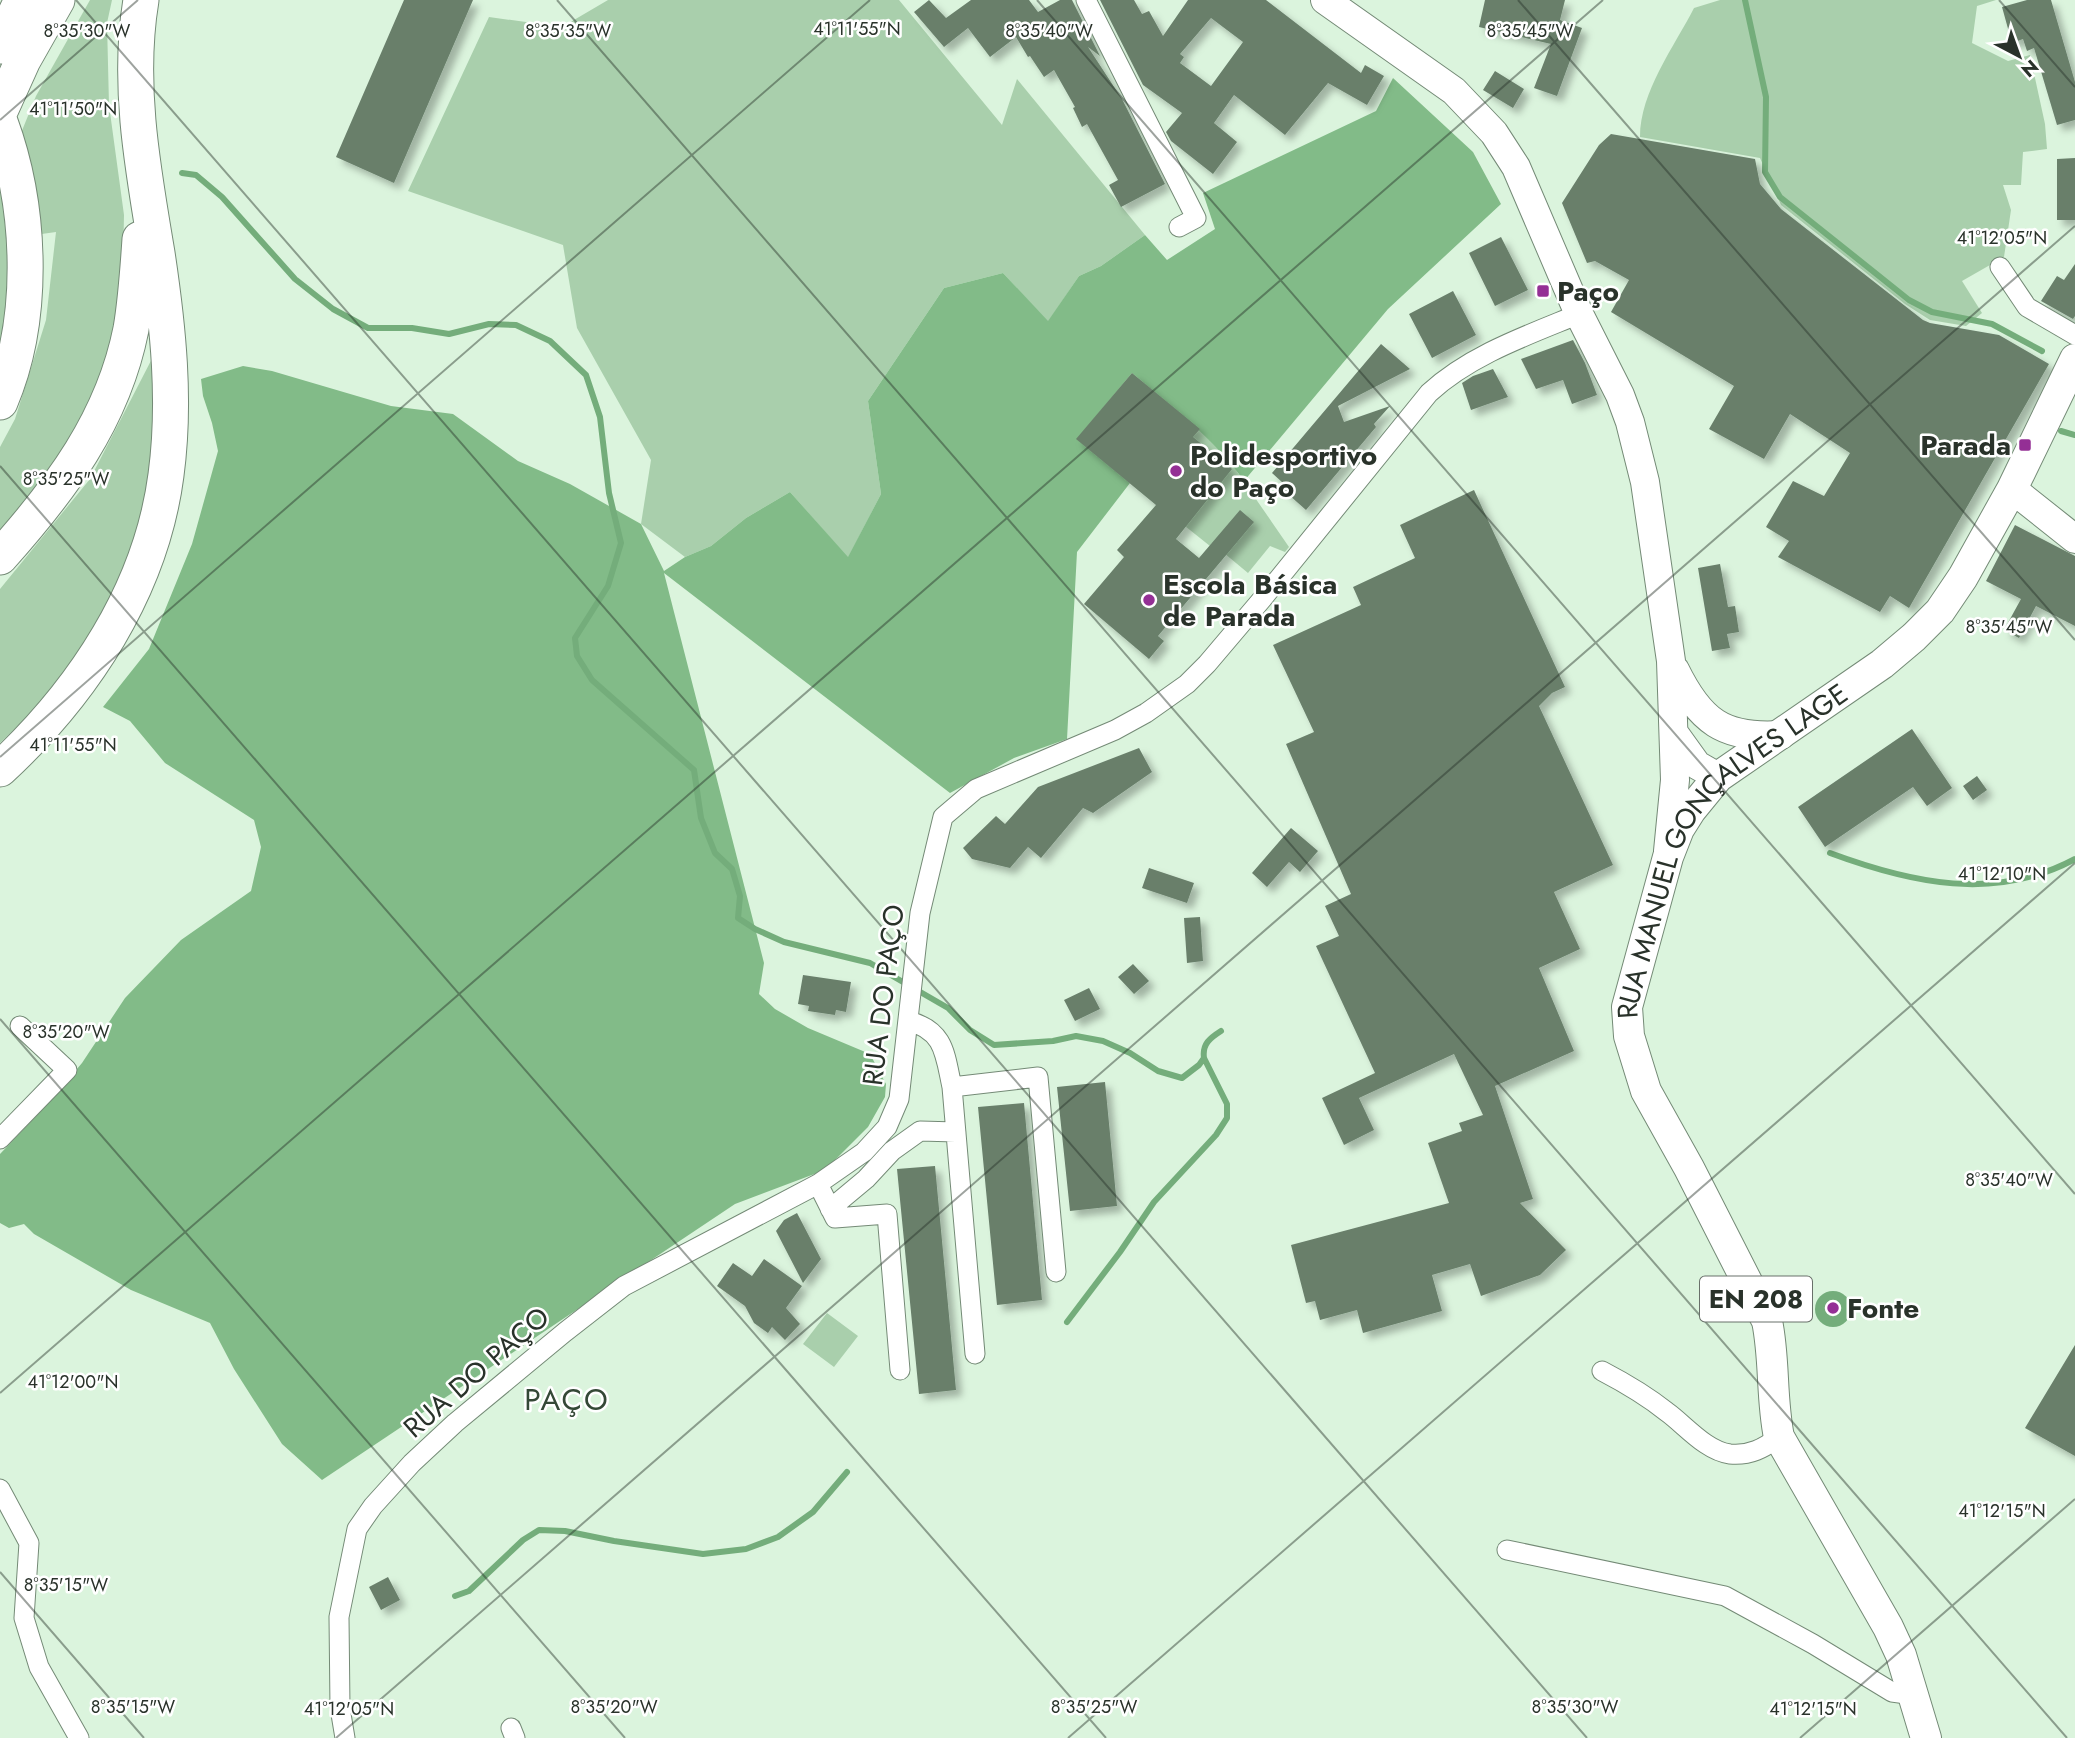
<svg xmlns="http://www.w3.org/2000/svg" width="2075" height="1738" viewBox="0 0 2075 1738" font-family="Jost,sans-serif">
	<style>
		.green { fill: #a9cfac }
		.forest { fill: #82bb88 }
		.water { fill: #74ad7b }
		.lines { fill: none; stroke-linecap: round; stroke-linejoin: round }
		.stream { stroke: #74ad7b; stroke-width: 6 }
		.building { fill: #697f6b; fill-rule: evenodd; filter: url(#shadow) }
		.street-casing { stroke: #748a76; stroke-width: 21 }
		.secondary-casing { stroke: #748a76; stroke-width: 30 }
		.primary-casing { stroke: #748a76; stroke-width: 32 }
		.highway-casing { stroke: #748a76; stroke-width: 37 }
		.street { stroke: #fff; stroke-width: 19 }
		.secondary { stroke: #fff; stroke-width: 28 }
		.primary { stroke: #fff; stroke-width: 30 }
		.highway { stroke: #fff; stroke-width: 35 }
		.ticks { fill: none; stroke: #29322a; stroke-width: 2; stroke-opacity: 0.45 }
		.poi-dot { fill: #942f95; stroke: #fff; stroke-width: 2.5 }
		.labels { text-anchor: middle; stroke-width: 5; stroke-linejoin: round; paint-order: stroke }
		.shield { fill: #fff; stroke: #69706a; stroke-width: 2 }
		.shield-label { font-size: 26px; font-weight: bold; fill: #29322a }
		.poi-label { font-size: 28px; font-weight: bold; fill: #29322a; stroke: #fff; text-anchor: start }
		.street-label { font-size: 28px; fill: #29322a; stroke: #fff }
		.neighbourhood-label { font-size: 30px; letter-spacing: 2px; fill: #344836; stroke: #fff }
		.ticks-label { font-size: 18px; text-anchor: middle; fill: #29322a; stroke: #fff; stroke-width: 5; stroke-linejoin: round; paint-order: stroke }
	</style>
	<defs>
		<filter id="shadow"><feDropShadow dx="6" dy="6" stdDeviation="3.5" flood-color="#0004"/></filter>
	</defs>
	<rect width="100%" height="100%" fill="#dbf4dd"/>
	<path class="green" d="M90,0h22l-5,23 2,82 15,110 -2,96 -17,61 -34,72 -71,87v-84l15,-28 31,-99 10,-88 -43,6 -4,54 -9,57v-164l36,-89z
		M608,0h291l103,125 15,-46 128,156 -44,31 -22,10 -31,46 -45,-49 -59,15 -76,113 13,93 -33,64 -58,-66 -44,26 -35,28 -26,11 -44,-33 10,-64 -74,-132 -14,-83 -155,-54 81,-174 73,10z
		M1720,0h276l-19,6 -5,37 36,18 22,-6 15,69 2,25 -24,3 -2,33h-18l8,25 -7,47 -42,24 20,32 -16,13 -36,-6 -25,-16 -124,-99 -21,-47 -120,-21c0,-45 34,-90 54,-129z
		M157,349l-3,121 -23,88 -37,78 -40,55 -54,52v-154l90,-110z
		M1132,373l68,56 29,31 60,87 -4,5 -15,-6 -22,27 -36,-30 -2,3 -134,-107z
		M827,1313l31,23 -24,31 -31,-23z"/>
	<path class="forest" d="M1393,78l80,74 28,52 -113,105 -144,172c-30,-43 -72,-74 -112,-108l-55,66 53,44 -53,69 -10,187 -53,19 -64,35 -286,-220 100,390 -5,31 16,15 33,19 62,26 16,30 -1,13 -17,30 -43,43 -90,34 -413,276 -40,-36 -48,-75 -24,-46 -79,-33 -97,-56 -10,-10 -15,4 -9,-5v-69l41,-43 41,-48 43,-65 56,-58 70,-49 10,-44 -7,-27 -89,-57 -35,-42 -27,-14 46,-58 43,-105 26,-93 -6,-28 -9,-27 -2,-17 42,-13 29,5 119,35 62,8 65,47 52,23 71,40 23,47 21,-14 26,-11 35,-28 44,-26 58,65 33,-63 -13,-93 76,-113 59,-15 45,48 31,-45 22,-10 44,-31 22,25 48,-31 -12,-36 173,-82z"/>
	<path class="water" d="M1815 1309a18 18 0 1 1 36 0a18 18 0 1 1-36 0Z"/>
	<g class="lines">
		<path class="stream" d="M1745,0l21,97 -1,75 15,25 129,103 23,12 60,12 50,27
			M182,173l14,2 26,22 73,82 38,30 35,19h44l37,6 40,-10 27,1 34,16 36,34 14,42 9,76 12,50 -13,43 -33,52 2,18 15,24 102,90 7,48 14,35 17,16 8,27 -2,22 17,11 29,13 86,21 78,45 22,22 24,15 59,-4 23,-5 27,5 27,12 28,18 24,7 17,-13 5,-7
			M2061,431l14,4
			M1830,853c81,30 165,49 245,6
			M1067,1322l53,-70 34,-50 62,-67 11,-17v-14l-23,-46c-2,-14 6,-20 17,-27
			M455,1596l14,-5 54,-51 16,-10 26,1 49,10 89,13 43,-5 32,-12 35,-25 34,-40"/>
	</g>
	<path class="building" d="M404,0h69l-79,183 -58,-26z
		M929,0l17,18 25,-18h58l9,12 22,-12h12l28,56 -12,-9 34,52 43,85 -44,23 -12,-22 9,-5 -31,-56 -5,3 -9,-19 2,-1 -21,-37 -10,7 -14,-21 -2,1 -12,-20 -26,20 -22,-29 -24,19 -30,-35z
		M1100,0h34l8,14 7,-3 14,25 25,-36h78l95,73 4,-8 19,11 -17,29 -39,-22 -43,52 -51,-40 -20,28 23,19 -24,32 -42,-33 -5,-9 16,-19 -39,-28zM1211,18l32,24 -32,44 -31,-23 4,-6 -4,-3z
		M1485,0h80l-5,20 22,8 -25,68 -23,-8 17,-44 -72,-17z
		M2027,0h24l24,82v38l-18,5 -23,-77 -7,3 -4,-12 -11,4 -10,-36z
		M1495,71l29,18 -11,19 -30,-18z
		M1611,134l144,25 5,25 21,25 142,111 7,3 69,12 50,29 -140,244 -19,-12 -10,16 -102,-55 11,-16 -23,-14 27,-46 31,15 26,-43 -60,-39 -26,45 -55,-30 25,-43 -123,-74 18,-32 -34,-19 -8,2 -25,-60 37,-58z
		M2075,158v62h-18v-61z
		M1501,237l27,53 -33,16 -26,-53z
		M2075,264v52l-2,3 -32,-18 16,-25 7,4z
		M1453,291l23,44 -44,23 -23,-44z
		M1573,340l12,23 12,32 -25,9 -9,-24 -27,9 -15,-30z
		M1381,344l29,25 -72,37 6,16 46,-16 -16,18 2,3 -70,83 -26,-23 3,-4 -11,-10z
		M1493,369l15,28 -37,13 -9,-27 11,-7z
		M1132,373l68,56 -7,8 39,32 -56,70 23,19 41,-48 14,12 -96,114 6,5 -15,18 -65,-55 40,-47 -7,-7 39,-45 -80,-66z
		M1474,490l91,197 -13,6 -13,13 74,159 -59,27 26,57 -41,19 35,83 -79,35 38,113 -13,4 46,47 -26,25 -59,21 -11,-32 -38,11 10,36 -79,22 -6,-23 -37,10 -5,-19 -9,2 -15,-58 158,-42 -21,-60 34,-12 -3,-8 24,-8 -29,-61 -95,44 15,32 -30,15 -22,-47 53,-25 -59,-127 23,-10 -14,-30 26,-12 -65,-150 28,-12 -41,-87 88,-40 -8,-18 62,-29 -15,-33z
		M2015,525l60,31v70l-39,-20 -17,32 -15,-8 17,-31 -35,-18z
		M1720,564l8,43 7,-1 4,26 -12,2 3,14 -18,3 -14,-83z
		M1912,729l40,59 -25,18 -14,-19 -88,60 -27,-40z
		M1139,748l13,24 -59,41 -10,-5 -42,50 -13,-11 -18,21 -38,-9 -9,-11 33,-32 9,8 33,-37z
		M1977,776l10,14 -14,10 -10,-14z
		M1291,828l27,23 -18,21 -11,-10 -22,25 -15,-14z
		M1149,868l45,15 -7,20 -45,-15z
		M1200,917l3,44 -16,2 -3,-45z
		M1133,964l16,17 -15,13 -16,-17z
		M803,975l48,7 -5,30 -10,-2 -1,5 -27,-4 1,-5 -11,-2z
		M1089,988l11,21 -25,12 -11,-21z
		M1105,1082l12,124 -47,5 -13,-124z
		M1024,1103l18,197 -45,5 -19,-198z
		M935,1166l21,224 -37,4 -22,-225z
		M797,1213l24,46 -18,24 -27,-52 8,-11z
		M764,1259l38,27 -16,22 14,16 -15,16 -13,-13 -4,6 -14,-10 -9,-17 -28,-20 16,-23 19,13z
		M2075,1345v111l-50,-28z
		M388,1577l12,23 -19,10 -12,-23z"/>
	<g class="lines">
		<g class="street-casing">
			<path id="street" d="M1086,0l110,218 -17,9
				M2000,267l27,40 48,28
				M908,1021c37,9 37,34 44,66l23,267
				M952,1087l86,-10 18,195
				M0,1139l67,-69 -47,-44
				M818,1184l17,34 52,-4 13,156
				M830,1209l36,-30 26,-28 28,-20 36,1
				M1602,1371c23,12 45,25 65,41 18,13 39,39 63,42 20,2 34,-6 49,-17
				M0,1489l29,54 -5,75 15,49 40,71
				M1507,1550l218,46 88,48 79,48 22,3
				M511,1728l4,10
				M345,1738l-5,-30 -1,-91 18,-88 16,-23 39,-43 43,-40 110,-91 59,-46 194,-102 46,-32 23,-25 12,-28 21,-186 23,-96 33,-28 139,-59 31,-17 41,-29 20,-20 56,-66 166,-205c41,-38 99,-58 150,-79"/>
		</g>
		<g class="secondary-casing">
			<path id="secondary" d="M1325,0l129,91 40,42 22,34 63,147 41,81 10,27 15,60 26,179 4,119 -7,71
				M2012,489l63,50
				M1675,670c25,51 48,69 106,65
				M1674,733l23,32 21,12"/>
		</g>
		<g class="primary-casing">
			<g id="primary">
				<path id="s1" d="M1926,1738l-25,-83 -13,-28 -109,-190c-8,-38 -4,-78 -12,-116l-78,-153 -43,-77 -17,-55 -2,-29 41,-150 11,-28 12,-19 27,-33 164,-113 32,-27 26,-26 23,-34 49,-88 63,-130"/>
			</g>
		</g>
		<g class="highway-casing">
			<path id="highway" d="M0,46l22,-46
				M0,111l23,-51 34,-60
				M0,122c31,84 36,196 0,280
				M0,557c60,-67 113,-137 131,-228 5,-29 7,-60 9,-90
				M0,769c83,-77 151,-179 166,-294 10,-74 2,-149 -9,-222 -14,-83 -30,-169 -16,-253"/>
		</g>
		<use href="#street" class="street"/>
		<use href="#secondary" class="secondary"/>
		<use href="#primary" class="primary"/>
		<use href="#highway" class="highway"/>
	</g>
	<path class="ticks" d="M76,0l1511,1738M557,0l1510,1738M1037,0l1038,1194M1518,0l557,640M1999,0l76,87M0,120l138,-120M0,466l1106,1272M0,757l870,-757M0,1019l625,719M0,1393l1603,-1393M0,1572l144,166M336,1738l1739,-1512M1068,1738l1007,-875M1800,1738l275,-239"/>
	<g class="poi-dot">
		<rect x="1536" y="284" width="14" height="14" rx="3.5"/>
		<rect x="2018" y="438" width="14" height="14" rx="3.5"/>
		<circle cx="1176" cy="471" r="7"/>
		<circle cx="1149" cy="600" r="7"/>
		<circle cx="1833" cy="1308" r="7"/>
	</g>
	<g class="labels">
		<rect class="shield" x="1700" y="1276.5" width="112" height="45" rx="5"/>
		<g class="shield-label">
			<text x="1756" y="1308">EN 208</text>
		</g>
		<g class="poi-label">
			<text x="1557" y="301">Paço</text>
			<text x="2011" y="455" text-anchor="end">Parada</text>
			<text x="1190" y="465">Polidesportivo<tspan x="1190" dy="32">do Paço</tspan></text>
			<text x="1163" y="594">Escola Básica<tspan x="1163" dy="32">de Parada</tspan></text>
			<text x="1847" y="1318">Fonte</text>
		</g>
		<g class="street-label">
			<text dy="10" stroke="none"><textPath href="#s1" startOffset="996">RUA MANUEL GONÇALVES LAGE</textPath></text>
			<text transform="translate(883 995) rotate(-83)" y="10">RUA DO PAÇO</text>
			<text transform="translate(476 1372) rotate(-41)" y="10">RUA DO PAÇO</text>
		</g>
		<g class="neighbourhood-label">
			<text x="567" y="1410">PAÇO</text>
		</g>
	</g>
	<g class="ticks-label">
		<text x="857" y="35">41°11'55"N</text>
		<text x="87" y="37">8°35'30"W</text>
		<text x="568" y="37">8°35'35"W</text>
		<text x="1049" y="37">8°35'40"W</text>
		<text x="1530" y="37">8°35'45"W</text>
		<text x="73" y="115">41°11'50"N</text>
		<text x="2002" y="244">41°12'05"N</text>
		<text x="66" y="485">8°35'25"W</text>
		<text x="2009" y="633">8°35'45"W</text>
		<text x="73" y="751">41°11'55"N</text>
		<text x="2002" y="880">41°12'10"N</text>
		<text x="66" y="1038">8°35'20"W</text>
		<text x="2009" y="1186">8°35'40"W</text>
		<text x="73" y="1388">41°12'00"N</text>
		<text x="2002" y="1517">41°12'15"N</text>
		<text x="66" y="1591">8°35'15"W</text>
		<text x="133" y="1713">8°35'15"W</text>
		<text x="614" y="1713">8°35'20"W</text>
		<text x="1094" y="1713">8°35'25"W</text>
		<text x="1575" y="1713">8°35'30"W</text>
		<text x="349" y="1715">41°12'05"N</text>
		<text x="1813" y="1715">41°12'15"N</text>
	</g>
	<g transform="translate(2019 56) rotate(139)" stroke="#ffffff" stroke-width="5" paint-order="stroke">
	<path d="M0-5L12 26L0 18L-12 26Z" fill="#29322a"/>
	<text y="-10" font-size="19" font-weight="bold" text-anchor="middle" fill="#29322a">N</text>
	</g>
</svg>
